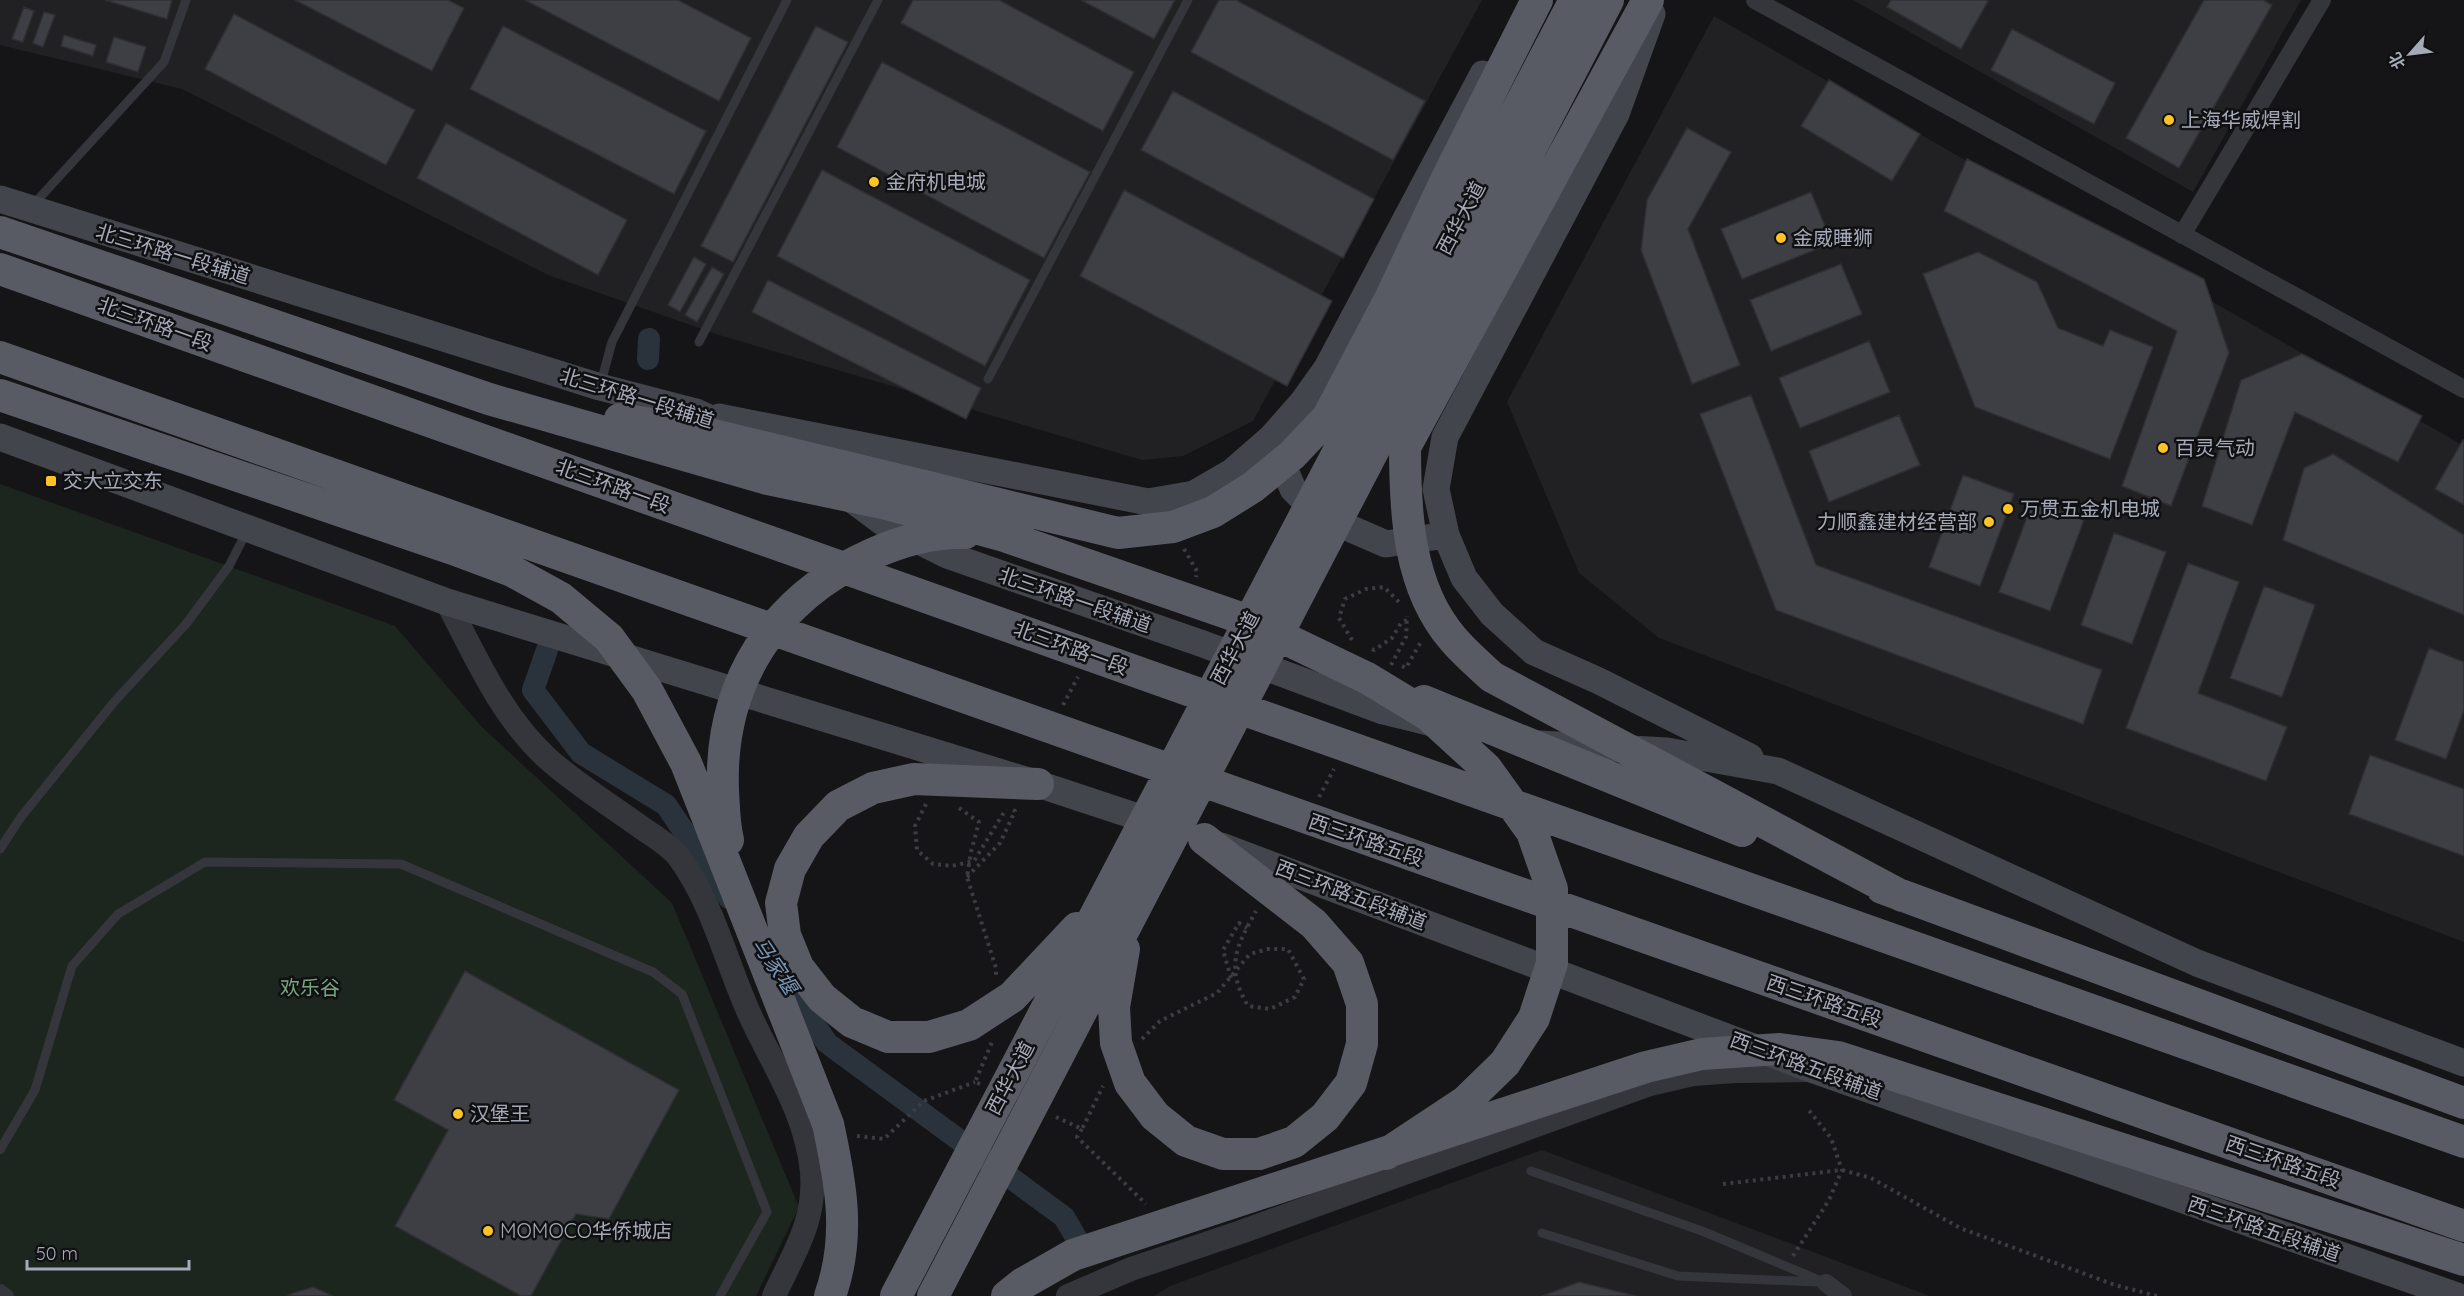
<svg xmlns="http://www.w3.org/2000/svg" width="2464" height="1296" viewBox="0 0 2464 1296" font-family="Quicksand,'Noto Sans SC',sans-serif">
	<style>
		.built { fill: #212124 }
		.green { fill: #1c251e }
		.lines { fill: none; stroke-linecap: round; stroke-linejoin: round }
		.canal { stroke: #2a333c; stroke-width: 22 }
		.building { fill: #3e3f44; stroke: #2f2e33; stroke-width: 1.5 }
		.path { stroke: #3b3d43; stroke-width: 4; stroke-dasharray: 3 4.5; stroke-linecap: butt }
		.service { stroke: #35363c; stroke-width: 9 }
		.pedestrian { stroke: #35363c; stroke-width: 14 }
		.minor { stroke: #35363c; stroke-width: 18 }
		.tertiary { stroke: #35363c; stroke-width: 24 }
		.secondary { stroke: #43454c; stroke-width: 27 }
		.trunk { stroke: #595b64; stroke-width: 32 }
		.poi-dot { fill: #ffc424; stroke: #101012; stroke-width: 2 }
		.labels { text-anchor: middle; stroke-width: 5; stroke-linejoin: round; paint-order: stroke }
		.poi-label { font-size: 20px; fill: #a5aab8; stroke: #101012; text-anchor: start }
		.street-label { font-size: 20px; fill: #a5aab8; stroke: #101012 }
		.park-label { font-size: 20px; fill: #7ba580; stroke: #101012 }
		.water-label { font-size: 21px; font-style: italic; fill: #7996b6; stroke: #101012 }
	</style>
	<rect width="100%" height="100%" fill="#151517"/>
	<path class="built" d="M0,0h1482l-229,421 -70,35 -41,4 -423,-125 -171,-60 -366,-186 -182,-44z
		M1853,0h448l-108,192z
		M1714,16l750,430v496l-805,-304 -80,-65 -72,-171z
		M1542,1150l388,146h-776l16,-10z"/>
	<path class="green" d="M0,484l395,142 87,101 190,176 127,304 -43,89h-756z"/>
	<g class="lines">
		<path class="canal" d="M648,359l1,-20
			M547,650l-14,40 48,63 85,52 63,93
			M778,970l49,73 237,174 14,24"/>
	</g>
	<path class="building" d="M105,0h67l-5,19z
		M295,0h153l16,8 -32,63z
		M525,0h153l73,38 -32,63z
		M913,0h86l135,72 -31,59 -202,-108z
		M1081,0h94l-21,39z
		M1219,0h17l189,101 -32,59 -202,-108z
		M1891,0h95l2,1 -27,48 -74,-42z
		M2204,0h59l9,5 -93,163 -53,-30z
		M24,7l10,4 -11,31 -11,-3z
		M44,12l11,3 -12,32 -10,-4z
		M234,14l181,96 -29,55 -181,-96z
		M503,26l203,105 -32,63 -204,-105z
		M816,26l32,16 -115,220 -32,-16z
		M2012,29l103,54 -21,41 -103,-54z
		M64,35l32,10 -3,11 -32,-10z
		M114,37l32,10 -8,25 -32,-10z
		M882,62l208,110 -46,86 -207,-111z
		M1829,80l91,54 -28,47 -91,-55z
		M1173,91l201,108 -31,59 -202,-108z
		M446,123l181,97 -29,55 -181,-97z
		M1687,128l44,24 -43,77 52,136 -48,19 -51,-134 6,-50z
		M1967,159l237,120 25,74 -58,153 -49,-20 55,-155 -233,-120z
		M822,170l208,110 -45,86 -208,-110z
		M1124,190l208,111 -45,85 -207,-110z
		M1811,192l21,51 -90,36 -21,-50z
		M1978,252l59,30 21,46 45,18 7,-16 43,17 -43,112 -135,-52 -52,-133z
		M694,257l12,7 -26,48 -12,-7z
		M1841,264l21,50 -91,37 -21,-51z
		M712,267l12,7 -27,48 -12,-7z
		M768,280l213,108 -15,31 -214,-107z
		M1869,341l21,51 -90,36 -21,-50z
		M2302,354l120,62 -24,46 -103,-50 -43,113 -50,-19 39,-126z
		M1751,395l65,170 286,105 -19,54 -307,-114 -76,-196z
		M1899,415l21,50 -91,37 -20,-51z
		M2463,440l1,1v64l-29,-16z
		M2333,454l131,81v80l-181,-75 21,-72z
		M1963,475l51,19 -34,92 -51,-19z
		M2033,501l51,19 -34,91 -51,-19z
		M2114,533l52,19 -34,92 -51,-19z
		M2188,563l51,19 -41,111 89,34 -21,54 -140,-53z
		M2264,586l51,19 -33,92 -52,-19z
		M2429,648l35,14v48l-18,49 -51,-19z
		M2370,755l94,34v67l-115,-42z
		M465,971l214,119 -70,129 -33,-5 -45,82h-10l-126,-70 53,-96 -54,-30z
		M1579,1282l57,14h-94z
		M313,1287l20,9h-46l6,-3z"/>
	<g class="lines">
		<path class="path" d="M1184,549l13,22 -1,6
			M1352,640l-13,-22 6,-19 21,-10 18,-2 16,16
			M1372,649l2,1 18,-12 9,-15 10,-5
			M1391,665l15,-28 1,-21
			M1402,666l4,2 16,-28
			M1063,705l15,-28
			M1319,797l15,-28
			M926,804l-11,22 2,24 16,14 19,2 22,-5 32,-52
			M959,808l20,14 -8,30 -4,25 29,91v7
			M967,877l33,-34 15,-32 -2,-1
			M1231,978l-8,-28 16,-27 8,5
			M1142,1039l18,-18 57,-28 33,-39 18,-5h20l16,30 -9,18 -25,12 -22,-3c-23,-39 -12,-59 8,-95
			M980,1084l-5,-2 17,-40
			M1056,1117l26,12 21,-43
			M1082,1129l-5,8 69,67
			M857,1136l27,3 40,-38 51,-19
			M1723,1184l119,-14 29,8 89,50 155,57 42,11
			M1793,1256l36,-56 13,-30 -11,-32 -24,-30"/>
		<path class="service" d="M33,205l131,-143 22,-62
			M699,342l179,-342
			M988,379l200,-379
			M600,386l12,-44 175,-342
			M0,849l21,-32 93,-115 72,-78 43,-58 18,-35
			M0,1150l35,-60 37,-124 46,-52 87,-52 196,2 252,108 29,22 85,218 -47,84
			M1531,1171l171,60 124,52
			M1542,1233l136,43 139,6"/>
		<path class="pedestrian" d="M0,1291l7,5"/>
		<path class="minor" d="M1755,0l709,389
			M2182,235l140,-235
			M1826,1283l17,13"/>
		<path class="tertiary" d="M447,602c29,55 54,114 100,156 26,24 66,49 95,70 12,8 27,17 36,28 34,45 48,106 71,157 24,53 57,98 63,159 4,50 -19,82 -38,124
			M1068,1296l63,-27 110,-37 409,-148 43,-10 42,-3 75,-1"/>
		<path class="secondary" d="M1652,14l-36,100 -171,323 -9,52 10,46 18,43 28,36 42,38 65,29 151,76
			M0,199l600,188 96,25 43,20
			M719,417l429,85 46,-8 38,-22 39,-34 31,-35 25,-35 156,-294
			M0,437l447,165 591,182 127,42
			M1274,444l19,45 26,26 67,29 60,-9
			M850,498l35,26 62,31 256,89 180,67 49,12
			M1540,744l127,7 111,20 419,192 267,100
			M1221,846l593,224 643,226"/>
		<path class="trunk" d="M1648,0l-243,447c0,65 3,140 48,192 12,14 26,26 39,38l410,219
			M0,232l489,167 279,80 119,25 114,31 243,84 123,59 61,37 58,53 46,64 20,57v74l-18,55 -29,45 -39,38 -80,53
			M0,269l2464,873
			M0,357l2464,869
			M0,395l453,154 59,22 49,27 48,40 38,52 39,73 142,361c13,60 23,113 2,172
			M620,419l77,12 421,102 55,-6 40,-15 40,-25 39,-32 36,-38 62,-118 59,-125 88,-174
			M1424,701l318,130
			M1038,784l-124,-5 -41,9 -35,18 -29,30 -19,33 -9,34 4,32 13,32 24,31 30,24 36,15h41l40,-12 43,-28 65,-69
			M728,840c-4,-16 -4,-33 -5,-50 -4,-108 51,-192 149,-236 29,-13 60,-22 93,-21
			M1882,888l582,215
			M1124,949l-10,58 2,36 14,40 25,33 31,25 37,13h36l35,-12 31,-25 26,-34 11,-39v-40l-14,-41 -34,-39 -110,-85
			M896,1296l679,-1296
			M933,1296l675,-1296
			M1007,1296l15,-12 51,-29 573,-188 56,-13 78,-5 58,8 626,203"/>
	</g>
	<g class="poi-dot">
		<circle cx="2169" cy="120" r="6"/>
		<circle cx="874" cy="182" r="6"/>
		<circle cx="1781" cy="238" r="6"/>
		<circle cx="2163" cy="448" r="6"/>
		<rect x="45" y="475" width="12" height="12" rx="3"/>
		<circle cx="2008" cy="509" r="6"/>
		<circle cx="1989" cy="522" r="6"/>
		<circle cx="458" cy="1114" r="6"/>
		<circle cx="488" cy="1231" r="6"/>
	</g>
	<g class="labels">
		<g class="poi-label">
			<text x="2181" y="127">上海华威焊割</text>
			<text x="886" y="189">金府机电城</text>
			<text x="1793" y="245">金威睡狮</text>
			<text x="2175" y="455">百灵气动</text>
			<text x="63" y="488">交大立交东</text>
			<text x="2020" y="516">万贯五金机电城</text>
			<text x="1977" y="529" text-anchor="end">力顺鑫建材经营部</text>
			<text x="470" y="1121">汉堡王</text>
			<text x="500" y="1238">MOMOCO华侨城店</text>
		</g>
		<g class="street-label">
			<text transform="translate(1461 218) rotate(-62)" y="7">西华大道</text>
			<text transform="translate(173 254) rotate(17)" y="7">北三环路一段辅道</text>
			<text transform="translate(155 324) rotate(20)" y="7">北三环路一段</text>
			<text transform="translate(637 398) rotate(17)" y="7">北三环路一段辅道</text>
			<text transform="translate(613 486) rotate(20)" y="7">北三环路一段</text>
			<text transform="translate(1075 600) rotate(19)" y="7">北三环路一段辅道</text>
			<text transform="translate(1071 648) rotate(20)" y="7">北三环路一段</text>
			<text transform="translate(1235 648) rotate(-62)" y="7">西华大道</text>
			<text transform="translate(1366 840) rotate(19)" y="7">西三环路五段</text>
			<text transform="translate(1351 895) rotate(21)" y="7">西三环路五段辅道</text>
			<text transform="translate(1824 1001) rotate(19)" y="7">西三环路五段</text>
			<text transform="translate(1806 1066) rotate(20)" y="7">西三环路五段辅道</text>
			<text transform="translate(1010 1078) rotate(-62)" y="7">西华大道</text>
			<text transform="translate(2283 1162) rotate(19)" y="7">西三环路五段</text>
			<text transform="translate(2264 1229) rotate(19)" y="7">西三环路五段辅道</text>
		</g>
		<g class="park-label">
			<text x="310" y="995">欢乐谷</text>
		</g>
		<g class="water-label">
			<text transform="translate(775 966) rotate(56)" y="7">马家堰</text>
		</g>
	</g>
	<g transform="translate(2410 54) rotate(242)" stroke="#101012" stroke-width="4.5" paint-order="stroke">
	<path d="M0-4.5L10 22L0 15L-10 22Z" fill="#a5aab8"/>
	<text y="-9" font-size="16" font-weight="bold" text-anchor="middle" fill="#a5aab8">北</text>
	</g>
	<path d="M27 1260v9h162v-9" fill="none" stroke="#a5aab8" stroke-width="3"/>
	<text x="36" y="1260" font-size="18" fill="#a5aab8" stroke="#101012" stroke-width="4.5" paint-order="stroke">50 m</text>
</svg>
